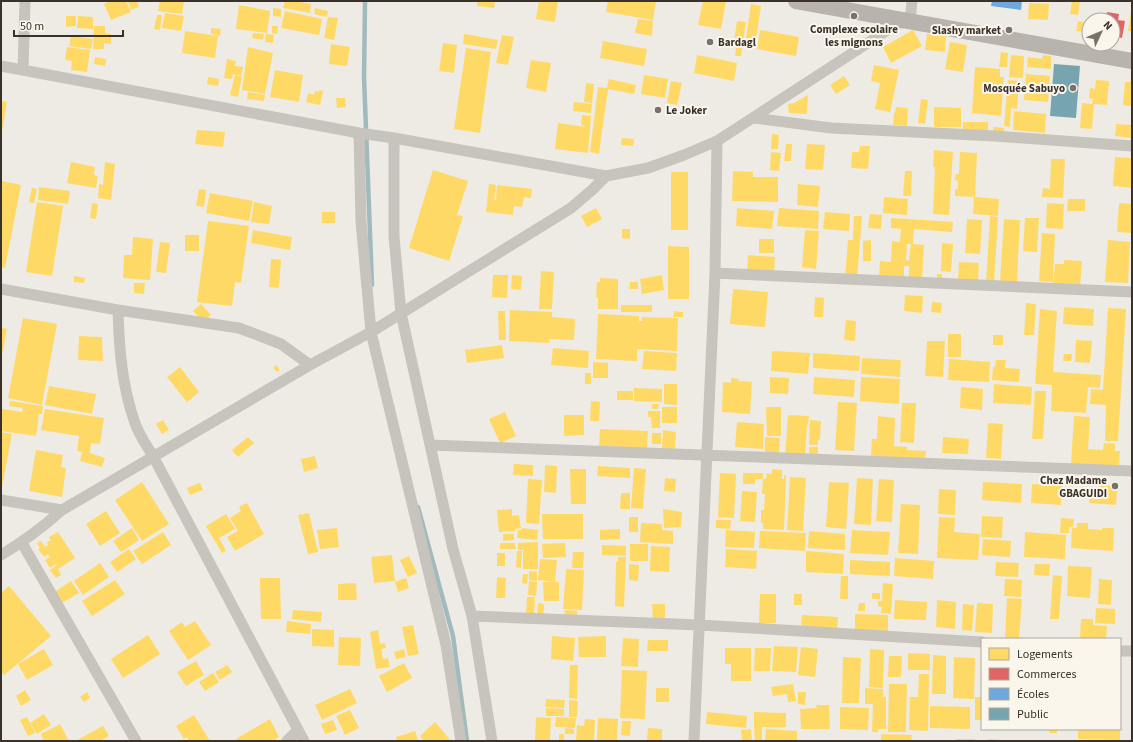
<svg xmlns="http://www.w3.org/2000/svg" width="1133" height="742" viewBox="0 0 1133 742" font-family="'Source Sans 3',sans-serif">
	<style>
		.homes { fill: #ffd966; fill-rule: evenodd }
		.shops { fill: #e06666 }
		.schools { fill: #6fa8dc }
		.public { fill: #76a5af }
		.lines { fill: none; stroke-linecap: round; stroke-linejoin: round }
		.stream { stroke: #a1babe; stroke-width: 4.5 }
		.street { stroke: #c7c3bd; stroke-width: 11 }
		.secondary { stroke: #b8b3ad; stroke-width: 16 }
		.poi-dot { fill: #78726b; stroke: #faf6ec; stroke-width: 1.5 }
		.labels { text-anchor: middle; stroke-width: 4; stroke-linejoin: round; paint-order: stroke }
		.poi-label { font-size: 11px; font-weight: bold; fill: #39312a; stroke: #faf6ec; text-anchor: end }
	</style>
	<rect width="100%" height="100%" fill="#eeebe4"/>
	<path class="homes" d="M110,1h16l5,11 -20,8 -7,-16z
		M128,1h9l2,6 -8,3z
		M160,1h24l-2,13 -24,-3z
		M285,1h10l16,3 -1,9 -27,-5z
		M477,1h18l-1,7 -17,-2z
		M539,1h19l-3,21 -19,-3z
		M608,1h48l-3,19 -47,-8z
		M703,1h23l-5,28 -23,-4z
		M1072,1h8l-2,14 -8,-1z
		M1029,3l20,1 -1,16 -20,-1z
		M751,4l10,2 -5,33 -10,-1z
		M239,5l31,6 -3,22 -31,-4z
		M273,8l8,1v8l-8,-1z
		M315,8l13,3 -1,6 -13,-3z
		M285,11l37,8 -3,16 -38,-7z
		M1131,12h1v19h-4z
		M165,13l19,3 -3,15 -19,-3z
		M157,15h5l-2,15 -6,-1z
		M66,16h10v10l-10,1z
		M78,16l15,1v12l-16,-1z
		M328,17l10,1 -4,22 -10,-2z
		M638,19l15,2 -1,15 -17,-3z
		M737,21l9,1 -5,34h-6l1,-8h-3z
		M1078,21l11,2v9l-13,-1z
		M94,26h11v7l6,1v10l-7,-1v6h-11z
		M272,26h6l-1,8 -5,-1z
		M211,28l10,1 -1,7 -9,-2z
		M760,30l39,7 -3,19 -39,-7z
		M913,30l9,16 -31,17 -8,-16z
		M185,31l33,5 -3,22 -33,-5z
		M253,33l11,1 -1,6 -11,-2z
		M266,34l8,1 -1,8 -8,-1z
		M464,34l34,6 -2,9 -33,-5z
		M927,34l19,2 -1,16 -20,-2z
		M502,35l12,2 -6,28 -12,-2z
		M71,36l22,3 -2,10 -22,-3z
		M603,41l44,8 -3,17 -44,-8z
		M950,42l17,3 -4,27 -18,-3z
		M443,43l14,2 -3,28 -15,-2z
		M331,44l19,3 -3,19 -18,-2z
		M67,47l23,3 -3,22 -16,-2 1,-9 -7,-1z
		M248,47l25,6 -8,41 -23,-4z
		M466,48l25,4 -11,81 -26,-4z
		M1001,52l7,1 -1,14h-8z
		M697,55l40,8 -3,18 -40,-8z
		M1011,55l13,1 -1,22 -14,-1z
		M1043,55l8,1v13l-24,-2 1,-10 14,2z
		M95,57l11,2 -1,7 -11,-2z
		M227,59l9,2 -1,5 8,1 -2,9 -8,-2 -1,5 -8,-1z
		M531,60l20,3 -5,29 -20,-4z
		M874,65l25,5 -9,42 -15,-3 5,-26 -9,-2z
		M975,67l25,2v8h4l-3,39 -29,-3z
		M275,70l28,5 -4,27 -29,-5z
		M1026,74l24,2 -2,26 -24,-2z
		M235,75l7,2 -4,20 -8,-2z
		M644,75l24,4 -3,19 -24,-4z
		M844,76l6,9 -14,9 -6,-9z
		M208,77l11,2 -1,7 -11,-2z
		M609,79l27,6 -2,9 -26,-5 -9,65 -9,-2 8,-65 9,1z
		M1008,80l11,1 -2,28 -6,-1 -1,19 -6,-1z
		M1096,80l13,1 -2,24 -13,-1 -2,25 -12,-1 2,-25 10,1 1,-5 -4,-1 1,-10 5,1z
		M671,81l11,2 -5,22 -10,-2z
		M1125,82h7v24l-9,-1z
		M586,83l8,1 -2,19 -8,-1z
		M319,90l4,1 -3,14 -14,-3 2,-9 6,2 1,-4 4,1z
		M248,92l17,3 -1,6 -17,-2z
		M808,95l-1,19 -18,-1 -1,-9 6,-1z
		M336,98h9l1,9 -9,1z
		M921,99l7,1 -3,24 -7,-1z
		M1,101l6,1 -5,29h-1z
		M574,102l18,2 -1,9 -18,-2z
		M896,107l12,1 -1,18 -14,-1 1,-12h1z
		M934,107l27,1v19h-27z
		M1014,111l32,3 -1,19 -32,-3z
		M582,115l9,1 -3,37 -33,-4 3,-26 29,4 -6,-2z
		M963,122h25v8h-25z
		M1116,124l16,1v13l-17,-2z
		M994,127l10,1v5l-11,-2z
		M197,130l28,2 -2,15 -28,-3z
		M772,134l7,1 -1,14h-7z
		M622,138l12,1 -1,7 -12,-1z
		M786,144h6l-1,17h-7z
		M807,144l18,1 -2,25 -18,-1z
		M860,146h10l-2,23 -17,-1 1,-16h7z
		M934,150l19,2 -4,63 -16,-1 2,-47h-2z
		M771,152l10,1 -2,18 -9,-1z
		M960,152l17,1 -2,44 -20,-1v-7h3v-8l-3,-1 1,-6h3z
		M1115,157l17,1v30l-19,-2z
		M1051,159h14l-2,39 -21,-1 1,-9 7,1z
		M71,162l24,5 -1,8 4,1 -2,12 -29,-5z
		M105,162l10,2 -4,36 -13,-2 1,-14 4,1z
		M433,170l35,11 -11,34 6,1 -14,45 -40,-13z
		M733,171l20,1v5h25v25l-46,-1z
		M905,171h7l-1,25h-8z
		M671,172h17v58h-17z
		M2,181l19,4 -16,83 -4,-1z
		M489,184l7,1 -2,15h2l1,-15 35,4 -1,9 -7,-1 -2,10 -8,-1 -1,9 -27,-3z
		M798,184l22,2 -2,21 -21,-2z
		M39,187l31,4 -2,13 -30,-4z
		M32,188l5,1 -3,14 -5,-1z
		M199,189l7,1 -2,17 -8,-1z
		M210,193l43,8 -4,20 -43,-8z
		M884,197l24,2 -1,16 -24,-2z
		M974,197l25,2 -1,17 -25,-2z
		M1068,199h17v12h-18z
		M37,202l26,4 -11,70 -26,-4z
		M254,202l18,4 -3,18 -18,-2z
		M92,203l6,1 -2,15 -6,-1z
		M1047,203l17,1 -1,25 -17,-1z
		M1119,203l13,1v29l-15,-1z
		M596,208l6,11 -15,8 -6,-11z
		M737,208l37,3 -2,18 -36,-3z
		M779,208l40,3 -1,18 -41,-3z
		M322,212h13v11h-13z
		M825,212l25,2 -1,17 -26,-2z
		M870,214l12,1 -1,14 -13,-1z
		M854,216h8l-5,63 -12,-1 3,-38h5z
		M990,216l8,1 -4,67h-8z
		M891,218l62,4 -1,10 -38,-3 -1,15 11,1 -2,36 -43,-3 1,-17 11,1 1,-21 8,1 1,-13 -10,-1zM907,244h4l-2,17 -3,-1zM904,266h5v11l-5,-1z
		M1025,218h14l-2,34 -14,-1z
		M967,219l15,1 -2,34 -15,-1z
		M1004,219l16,1 -3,62 -17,-1z
		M208,221l41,5 -8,57 -6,-1 -3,24 -35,-4z
		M622,229h8v10l-8,-1z
		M253,230l39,7 -2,13 -39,-7z
		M805,230l14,1 -3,38 -14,-2z
		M1042,233l13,1 -2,48 -14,-1z
		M185,235h14v16h-14z
		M133,237l20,2 -3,41 -27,-2 1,-23h8z
		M759,239h15v14h-15z
		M871,240v21h-8v-20z
		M1108,240l22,2 -2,41 -23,-1z
		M160,242l10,1 -4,30 -10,-1z
		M942,243l11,1 -2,28 -10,-1z
		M668,246l21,1v52h-21z
		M748,255l27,2 -1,16 -27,-2z
		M271,259l10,1 -2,28 -10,-1z
		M1064,260l18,1 -2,27 -27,-2 2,-22h9z
		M959,262l20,1 -1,19 -20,-1z
		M541,271l13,1 -2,37h-13z
		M937,274h5v5h-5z
		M493,275h15l-1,23 -15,-1z
		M512,275l10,1 -1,14 -10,-1z
		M662,275l2,15 -22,4 -2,-15z
		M74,276l11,2 -1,5 -10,-1z
		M600,278l18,1v30h-20v-11h-2l1,-16h3z
		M630,282h8v7h-9z
		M134,283h11l-1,11 -10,-1z
		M733,289l35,3 -3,35 -35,-3z
		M905,295l18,1 -1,17 -18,-2z
		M815,297l9,1 -1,19h-9z
		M932,302l10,1 -1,10 -10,-1z
		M1026,303l10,1 -2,31h-10z
		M201,304l10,11 -8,7 -10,-11z
		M621,305h31v7h-31z
		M1064,307l30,2 -1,17 -30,-2z
		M1108,308l18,1 -8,132h-13l1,-36 -16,-1 1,-15 12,1z
		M1040,309l17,2 -4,61 48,3 -1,13 -12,-1 -2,26 -35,-2 1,-26 -17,-1z
		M510,310l42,2v5l23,2 -1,21 -24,-1 -1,4 -40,-2z
		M498,311h7l1,29h-7z
		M674,311l9,1v5h-10z
		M598,314l41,2v5h3v-4l36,1 -1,33 -40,-2v12l-41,-2z
		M23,318l34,6 -15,81 -34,-7z
		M846,320l10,1 -1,20 -11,-1z
		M1,328l6,1 -5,25h-1z
		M948,334h13v23h-13z
		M993,335h10v10h-10z
		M79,336l23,1 1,24 -25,-1z
		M1076,340l16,1 -2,22 -15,-1z
		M927,341h18l-2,36 -18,-1z
		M502,345l2,13 -37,5 -2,-13z
		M553,348l36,3 -1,17 -37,-3z
		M644,351l33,2 -1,18 -34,-2z
		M772,351l38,2 -2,21 -37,-3z
		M813,353l47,3 -1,15 -46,-3z
		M1064,354h8l-1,7h-8z
		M862,358l39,2 -1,17 -39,-3z
		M949,359l41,3 -1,20 -41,-2z
		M996,360h10l-1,8 15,1 -1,13 -27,-2 1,-13h2z
		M593,362l15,1v15h-15z
		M276,365l4,5 -3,2 -4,-4z
		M180,367l19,25 -12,10 -20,-25z
		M585,373h6v11h-6z
		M770,377l19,1 -1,16 -18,-1z
		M814,377l41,3 -1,17 -41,-3z
		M861,377l39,2 -1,25 -39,-3z
		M731,378l8,1 -1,2 14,1 -2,32 -28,-2 1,-30 8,1z
		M664,384h13v21l-13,-1z
		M994,384l38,3 -1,18 -38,-2z
		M49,386l47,8 -4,20 -47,-9z
		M961,387l22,2 -1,21 -22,-2z
		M634,388l28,1v13l-28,-1z
		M617,391h16v9h-16z
		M1035,391h11l-3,48h-11z
		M10,401l33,5 -1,8h-3l-3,22 -35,-5 1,-22 20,3 1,-4 -14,-2z
		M591,401l9,1 -1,19h-9z
		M838,402l19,1 -3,48 -19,-1z
		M902,403h14l-2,40 -14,-1z
		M652,404h7l-1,5h-6z
		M662,407h15v16h-15z
		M766,407h15v29h-14z
		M45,409l59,9 -4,26 -9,-1 -1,10 15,5 -3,9 -22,-6 2,-9 -5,-1 2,-15 -38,-6z
		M648,411h12v17h-8l-1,-11h-3z
		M505,412l11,24 -16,7 -11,-24z
		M564,415h20v20l-20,1z
		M788,415l21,1 -1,9h-1l-2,33 -20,-1z
		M878,416l17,2 -1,28 13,1v3l19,1 -1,9 -54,-4 1,-17h5z
		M1074,416l16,1 -2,32 15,1 1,-7 11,1v7h5l-1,16 -48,-3z
		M163,420l6,10 -7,4 -6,-10z
		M810,420l11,1 -1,19 -2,-1v6h-9z
		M737,422l27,2 -1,25 -28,-2z
		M988,423l15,1 -2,35 -15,-1z
		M600,429l48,2 -1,17 -48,-2z
		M663,430l13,2 -1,17 -13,-1z
		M1,432l11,2 -10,53h-1z
		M652,433h9v11h-9z
		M248,437l6,6 -16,14 -6,-7z
		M765,437l15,1 -1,15 -14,-1z
		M943,437l26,2 -1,15 -26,-1z
		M809,447h9v7h-9z
		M36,450l27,5 -2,12 5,1 -4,29 -33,-6z
		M315,456l3,12 -14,4 -3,-13z
		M514,464l19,1v11l-20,-1z
		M545,465l12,1 -1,27 -12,-1z
		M598,466l32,2v10l-33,-2z
		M634,468l12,1 -3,40 -12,-1z
		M570,469h16v35h-15z
		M772,469l10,1v9h2v-4l2,1 -2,54 -21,-1v-6h-2v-13h3l1,-16h-3l1,-15h3l1,-6 5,1z
		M720,473l16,1 -2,44 -16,-1z
		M743,473h20v6h-8v5h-12z
		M790,477l16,1 -3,53 -16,-1z
		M665,478l11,1 -1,13 -11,-1z
		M857,478l16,1 -2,46 -17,-1z
		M528,479l14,1 -3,44 -13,-1z
		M879,479l15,1 -2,42 -16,-1z
		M142,482l27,42 -27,17 -27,-41z
		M829,482l20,1 -3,46 -20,-2z
		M983,482l39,2 -1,19 -39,-3z
		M200,483l3,7 -13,5 -3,-7z
		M1032,484l30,2 -1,19 -30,-2z
		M1100,485l12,1v5h5l-1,14 -27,-2 1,-14 10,1z
		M939,489l17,1 -1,25 -17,-1z
		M742,491l15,1 -2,30 -15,-1z
		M621,493h9v16h-10z
		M247,503l17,31 -29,17 -8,-14 11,-6 -8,-13 11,-7 -2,-4z
		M901,504l19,1 -2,49 -20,-1z
		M512,509v7l7,-1 2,13 -6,1v2l-16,1 -2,-22z
		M663,509l19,3 -1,15 -17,1z
		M106,511l14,22 -20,13 -14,-22z
		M309,513l9,39 -10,2 -10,-39z
		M226,514l9,15 -16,9 7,13 -4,2 -16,-27z
		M542,514h41v25h-40z
		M982,516l21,1 -1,21 -21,-1z
		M629,517h9v15h-9z
		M939,517l16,1 -1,14 26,2 -2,26 -41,-2z
		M1061,518l13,1 -1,8h-4v6h-9z
		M716,520h15l-1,9 -14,-1z
		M641,523l21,1v6l11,1v13l-33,-2z
		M1077,523h11v6l14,1v-2h12l-1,23 -42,-3 1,-20h5z
		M132,528l7,12 -18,12 -8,-11z
		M337,528l2,19 -19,2 -3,-19z
		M522,528l16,2 -1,10 -20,-2 1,-8h4z
		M620,529v10l-20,1v-10z
		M726,530l29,2 -1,16 -29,-1z
		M852,530l38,2 -2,23 -38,-2z
		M760,531l46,2 -1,18 -46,-3z
		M809,531l36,3v16l-37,-2z
		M58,532l17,26 -17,11 3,6 -5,3 -6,-8 7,-5 -1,-1 -6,4 -5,-8 5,-3 -2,-3 -4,3 -6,-8 2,-1 -3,-5 4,-2 4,6 3,-2 -1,-3 4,-2 -2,-3z
		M163,532l8,13 -29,19 -9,-13z
		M1025,532l41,3 -1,24 -41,-2z
		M503,534h11v6l-11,1z
		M983,539l28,2 -1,16 -28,-2z
		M538,542v27h-15v-19h-5v-7z
		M500,543h15l1,6h-16z
		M565,543l1,14 -23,1 -1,-14z
		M630,544h18v17h-18z
		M602,545l24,1v10l-24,-1z
		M651,546l19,1 -1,25 -19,-1z
		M129,549l7,10 -19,13 -7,-10z
		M726,549l31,2 -1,18 -31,-2z
		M517,551h5l-1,17 -5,-1z
		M806,551l38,3 -1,20 -37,-2z
		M573,552h11l-1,16h-11z
		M497,553h8v13h-8z
		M392,555l3,26 -21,2 -3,-26z
		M409,556l8,17 -9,4 -8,-17z
		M618,557h8l-2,50 -9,-1 1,-44h2z
		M895,558l39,3 -1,18 -39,-3z
		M540,559l17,1 -2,22 -17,-2z
		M850,560l40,2v14l-40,-2z
		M996,562l23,1 -1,14 -23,-1z
		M100,563l9,14 -26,18 -9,-14z
		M629,564l10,1 -1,16 -9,-1z
		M1035,564h15l-1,12 -15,-1z
		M1068,566l24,1 -2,31 -23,-2z
		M566,569l18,1 -2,40 -19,-1z
		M529,571l8,1v9l-8,-1z
		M523,574h5l-1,10 -5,-1z
		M1053,575l9,1 -3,43h-9z
		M841,576h7v23h-8z
		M497,577l9,1 -1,20h-9z
		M260,578h20l1,41h-20z
		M406,578l3,10 -11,4 -3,-10z
		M1005,579l17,1 -1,17 -17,-1z
		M1099,579l13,1 -1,25 -13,-1z
		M115,580l10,14 -33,22 -10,-15z
		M71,581l8,12 -19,11 -7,-11z
		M529,581l8,1 -1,14 -8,-1z
		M543,582h16v19h-15z
		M356,583l1,17h-19v-16z
		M883,583l10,1 -2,30 -10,-1 1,-6 -4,-1v-5h4z
		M9,586l42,50 -47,39 -3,-4v-78z
		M872,593h8v6h-8z
		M760,594h16v29h-17z
		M794,594h8v11h-8z
		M527,597h8l-1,19 -8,-1z
		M1007,598l15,1 -3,40h-14z
		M895,600l32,2 -1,18 -32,-1z
		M937,600l19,2 -1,27 -19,-2z
		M538,603l6,1 -1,12h-6z
		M859,603h6v8h-7z
		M977,603l16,1 -1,29 -17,-1z
		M652,604h13v16h-12z
		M963,604l11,1 -2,26 -10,-1z
		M1096,608l19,1v15l-20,-1z
		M293,610l29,2 -1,10 -29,-3z
		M565,610l12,1v8l-13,-1z
		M855,614l33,1v16l-33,-1z
		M802,615l36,2 -1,12 -36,-3z
		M1081,619h12v6l14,1 -1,13h-26z
		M195,621l16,24 -23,15 -19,-29 13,-9 3,5z
		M287,621l24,3 -1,10 -24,-2z
		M413,625l6,29 -11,2 -6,-29z
		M312,629l22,1v17l-22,-1z
		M378,630l2,14 5,-1 1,5 -5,1 2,10 5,-1 2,9 -14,2 -6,-37z
		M148,635l12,19 -37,24 -12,-19z
		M552,636l23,2 -2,23 -22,-2z
		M606,636v21h-27l-1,-20z
		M339,637l22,1 -1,28 -22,-1z
		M623,638l16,1 -1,28 -17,-1z
		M648,640h20v11h-21z
		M774,646l24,1 -2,25 -24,-1z
		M801,647l17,2 -3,28 -17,-2z
		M725,648h26v33h-20v-17h-6z
		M755,648h16l-1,23h-16z
		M44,649l9,16 -26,15 -9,-16z
		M404,649l2,8 -10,2 -2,-7z
		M870,649l14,1 -1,38 -14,-1z
		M908,653l22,1v16h-22z
		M933,655l13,1v38h-14z
		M889,656h13l-1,21h-13z
		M843,657l18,1 -2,45h-17z
		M954,657l21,1 -1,41 -21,-1z
		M196,661l8,14 -18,11 -9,-14z
		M404,663l8,15 -25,14 -8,-16z
		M227,665l5,7 -12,8 -5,-8z
		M570,665h8l-1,34 -8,-1z
		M622,670l25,1 -2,48 -25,-1z
		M213,673l6,9 -14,9 -6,-9z
		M919,674h10l-1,57 -19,-1 1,-33h8z
		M793,684l3,17 -8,1 -1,-8 -14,2 -2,-9z
		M889,684h18l-1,48h-18z
		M656,688h13v14h-13z
		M865,688l18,1v8h3v32h-8v3h-6l1,-28h-8z
		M350,689l7,14 -35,17 -7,-15z
		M25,690l6,10 -10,6 -5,-10z
		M87,692l3,6 -6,4 -4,-5z
		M798,692h8l-1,13 -7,-1z
		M975,697h7v23h-7z
		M546,699l19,1 -1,8 -19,-1z
		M569,700l9,1 -1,16h-8z
		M816,705h13l1,24h-29l-1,-20 17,-1z
		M930,706l40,1v22l-40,-1z
		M840,707l29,1 -1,22 -28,-1z
		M546,708l18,1v7h-18z
		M350,710l9,18 -14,7 -9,-19z
		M707,712l40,4 -1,12 -40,-4z
		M754,712l32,1v14h-32z
		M44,714l7,11 -14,9 -7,-11z
		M194,715l16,26h-21l-2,-4 -3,2 -8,-13z
		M27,717l8,16 -7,3 -8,-16z
		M536,717l15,1 -1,23h-15z
		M556,717l20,1 -1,10 -20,-1z
		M598,718l20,1 -1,22h-20z
		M270,719l9,18 -6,4h-36l-1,-2z
		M585,719l10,1 -1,21h-18l1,-16 7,1z
		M333,720l4,10 -12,4 -4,-10z
		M622,721h9l-1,15 -9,-1z
		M435,722l16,19h-27l-4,-5z
		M60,724l9,17h-25l-3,-7z
		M103,726l6,10 -9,5h-25z
		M754,727h8v14h-7z
		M565,728l9,1v5h-9z
		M648,728l14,1v12h-15z
		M751,729l1,12h-10l-1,-11z
		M766,729l31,2v10h-32z
		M1050,729h7v4h-8z
		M1078,729h42v11l-42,-1z
		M415,731l3,10h-21l-1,-4z
		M559,734h5v7h-5z
		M881,734l31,1 -1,6h-30z
		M956,739h19v2h-19z
		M988,739l16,1v1h-16z"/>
	<path class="shops" d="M1107,12l12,2 -1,6 7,1 -3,17 -9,-2v-16h-7z"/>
	<path class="schools" d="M992,1h30l-1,9 -30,-4z"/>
	<path class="public" d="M1054,64l26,2 -4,52 -26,-2z"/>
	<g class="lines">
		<path class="stream" d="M365,1l-1,76 8,208
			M418,507l35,129 14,105"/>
		<path class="street" d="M1,66l358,67 35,5 212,38 42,-8 36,-13 33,-14 180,-117 13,-3 2,-20
			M23,70l2,-69
			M754,118l77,10 164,8 137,10
			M359,133l2,88 10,111 75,313 15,96
			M394,138v99l7,76 52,236 19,67 20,125
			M715,273l417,19
			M1,289l117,21 121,18 42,16 29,21
			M118,310c1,38 4,77 17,113 4,12 12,23 18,33l151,285
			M430,445l702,26
			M1,500l61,10
			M22,543l114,198
			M1,555c22,-13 42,-28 61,-45l248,-145 61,-33 200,-124 21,-18 14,-14
			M472,616l228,9 282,17
			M1120,651h12
			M287,741l11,-11
			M694,741l21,-468 2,-132"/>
		<path class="secondary" d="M796,1l336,60"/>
	</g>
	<g class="poi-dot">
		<circle cx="854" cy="16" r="4"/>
		<circle cx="1009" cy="30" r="4"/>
		<circle cx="710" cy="42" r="4"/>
		<circle cx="1073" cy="88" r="4"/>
		<circle cx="658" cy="110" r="4"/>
		<circle cx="1115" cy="486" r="4"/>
	</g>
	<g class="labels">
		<g class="poi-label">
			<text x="854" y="33" text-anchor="middle">Complexe scolaire<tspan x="854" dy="13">les mignons</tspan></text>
			<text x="1001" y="34">Slashy market</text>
			<text x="718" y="46" text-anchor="start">Bardagl</text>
			<text x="1065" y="92">Mosquée Sabuyo</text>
			<text x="666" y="114" text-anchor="start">Le Joker</text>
			<text x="1107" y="484">Chez Madame<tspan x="1107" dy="13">GBAGUIDI</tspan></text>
		</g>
	</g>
	<rect width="1133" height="742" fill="none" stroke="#39312a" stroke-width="4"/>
	<rect x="981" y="638" width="140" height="92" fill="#faf6ec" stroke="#ada79e"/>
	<rect x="989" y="648" width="20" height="12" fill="#ffd966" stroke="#ada79e"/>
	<text x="1017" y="658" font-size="12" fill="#39312a">Logements</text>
	<rect x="989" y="668" width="20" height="12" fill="#e06666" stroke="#ada79e"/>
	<text x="1017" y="678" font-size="12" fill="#39312a">Commerces</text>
	<rect x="989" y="688" width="20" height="12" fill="#6fa8dc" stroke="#ada79e"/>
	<text x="1017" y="698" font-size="12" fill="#39312a">Écoles</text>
	<rect x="989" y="708" width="20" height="12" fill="#76a5af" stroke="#ada79e"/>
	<text x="1017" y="718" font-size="12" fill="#39312a">Public</text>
	<g transform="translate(1101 32) rotate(46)"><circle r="19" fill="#faf6ec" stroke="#ada79e"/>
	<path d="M0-3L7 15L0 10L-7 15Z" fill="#78726b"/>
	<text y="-6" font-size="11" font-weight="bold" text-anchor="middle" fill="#39312a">N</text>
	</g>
	<path d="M14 30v6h109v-6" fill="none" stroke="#39312a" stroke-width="2"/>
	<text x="20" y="30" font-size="12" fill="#39312a" stroke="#faf6ec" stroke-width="3" paint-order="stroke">50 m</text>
</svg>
